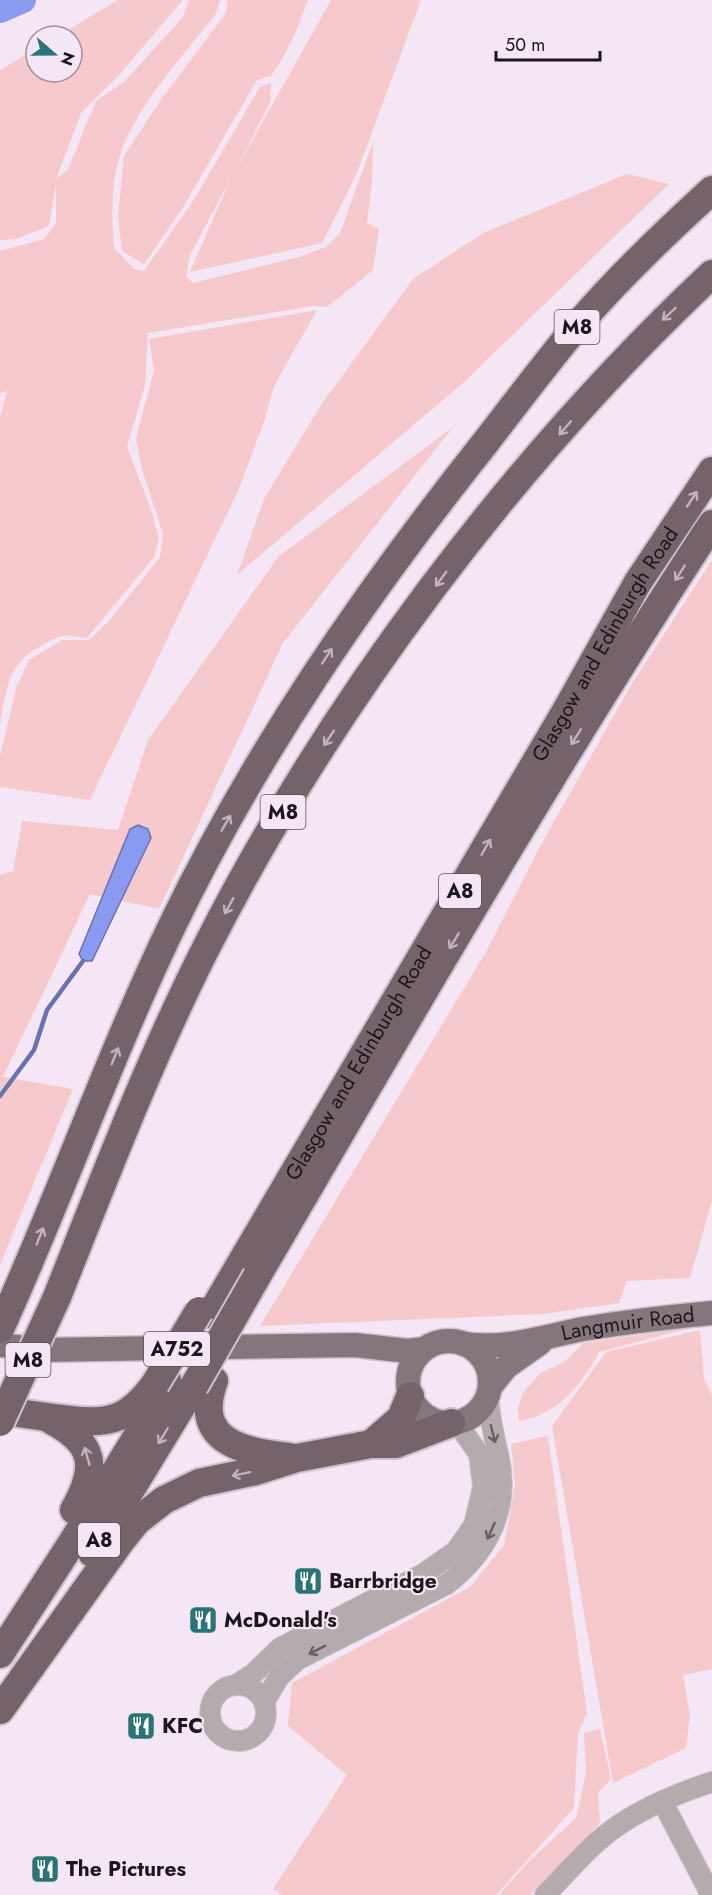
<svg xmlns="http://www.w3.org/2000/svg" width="712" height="1895" viewBox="0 0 712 1895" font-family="Jost,sans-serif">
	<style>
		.green { fill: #f6cacd }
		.water { fill: #8a9af0; stroke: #6972b0; stroke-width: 1.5 }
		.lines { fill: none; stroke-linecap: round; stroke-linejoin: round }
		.stream { stroke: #6972b0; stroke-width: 4.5 }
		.river { stroke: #8a9af0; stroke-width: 26 }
		.minor-casing { stroke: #cdc1cd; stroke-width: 22 }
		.major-casing { stroke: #cdc1cd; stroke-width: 27 }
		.highway-casing { stroke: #cdc1cd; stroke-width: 32 }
		.minor { stroke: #b4abaf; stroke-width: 20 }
		.major { stroke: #85767d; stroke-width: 24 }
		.highway { stroke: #74636b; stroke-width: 28 }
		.highway-bridge-casing { stroke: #cdc1cd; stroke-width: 32; stroke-linecap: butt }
		.highway-bridge { stroke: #74636b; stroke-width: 28 }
		.oneway { stroke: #c1b2bd }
		.oneway2 { stroke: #686065 }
		.labels { text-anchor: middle; stroke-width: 4.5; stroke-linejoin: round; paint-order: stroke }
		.shield { fill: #f4e6f4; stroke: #5c545c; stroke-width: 1.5 }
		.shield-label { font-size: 20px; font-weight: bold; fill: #1b161b }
		.street-label { font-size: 21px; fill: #1b161b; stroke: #f4e6f4 }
		.poi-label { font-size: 21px; font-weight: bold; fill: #1b161b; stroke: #f4e6f4; text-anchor: start }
	</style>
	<rect width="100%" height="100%" fill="#f4e6f4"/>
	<path class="green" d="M118,0h65l-65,76 -37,37 -25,66 12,-10 28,-68 28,-19 58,-64 7,-18h32l-6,15c-34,44 -87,99 -99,155 -5,26 -4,52 -2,78l20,21 10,2 49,-70 67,-114 11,-4 -1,20 -35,68 96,-171h90l-65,175 -34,68 -132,29 40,-92 -40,75 -4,22 7,6 106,-26 27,-10 14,-14 33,-91 -1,42 -5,39 12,6 -6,41 -46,37 -14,-1 -165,27 -3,52 -18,62 25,65 7,27 -4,17 -68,82c-27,-4 -25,-4 -48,9 -32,18 -32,42 -39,76v-306l7,-26 -7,2v-142l44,-12 12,-16v-38l-7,41 -33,13 -16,1v-170l36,-21v23h36v-36h-14z
		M228,0h80c-10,28 -20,52 -37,76l-14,4 -75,129 -38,55 -22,-13 -4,-35 6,-60 36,-55 66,-88z
		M627,174l42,10 -206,199 -226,192 27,-76 57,-94 92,-126 70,-46z
		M317,310l-43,76 -10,36 -26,69 -148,309 -90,-13v-31l16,-68 13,-28 33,-20h27l20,-19 51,-64 3,-23 -21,-65 -6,-31 18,-68 -5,-31z
		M453,427l-170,216 -124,266 -69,-15 -87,183 70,12 -73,176v-390l13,-4 9,-50 96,9 30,-90 130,-183z
		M712,560v641l-22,77 -63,3 -8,22 -76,11 -283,12 227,-376 52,-102 92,-163z
		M694,1327l-95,25c-17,33 -42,63 -80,69l-1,-13 4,-14 18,-21 26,-12 17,-18z
		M700,1330l4,49 8,16v274l-29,6 7,40 -4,33 -73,35 -61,-357 54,-74z
		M548,1436l39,277 -9,21 -4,74 -78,87h-214l-9,-6 74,-114 -59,-49 4,-43 178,-96 34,-42 11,-60 -4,-41z
		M600,1729l11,50 -13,14 2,30 -70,72h-31l31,-35 46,-42 10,-45 -2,-40z"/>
	<path class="water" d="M138,825l10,4 3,9 -59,123h-9l-4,-7 51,-125z"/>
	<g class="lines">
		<path class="stream" d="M0,1096l34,-46 13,-40 36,-49"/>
		<path class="river" d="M0,10l23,-10"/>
		<g class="minor-casing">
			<path id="minor" d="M237,1684l16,-10 27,-26 143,-74 33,-23 18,-26 9,-38 -4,-33 -22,-31
				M210 1713a28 28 0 1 1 56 0a28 28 0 1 1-56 0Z
				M264,1702l15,-25 18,-17 150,-76c40,-31 63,-74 52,-126 -5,-22 -10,-41 -11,-64
				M662,1801l49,94
				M545,1895c18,-18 34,-37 52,-53 32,-29 75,-47 115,-60"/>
		</g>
		<g class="major-casing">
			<g id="major">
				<circle cx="449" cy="1382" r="41"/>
				<path id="s1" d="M464,1344c42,6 78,-7 119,-15 43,-7 86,-12 129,-16"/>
				<path d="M0,1345l42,5 313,-5 53,6 16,-2"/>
				<path d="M490,1387l16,-20 34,-24"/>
			</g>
		</g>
		<g class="highway-casing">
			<g id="highway">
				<path d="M257,1276c148,-253 294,-507 455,-752"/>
				<path d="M57,1297c47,-118 92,-237 150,-351 124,-243 306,-485 505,-672"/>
				<path id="s2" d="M211,1314l356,-605 71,-127 74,-111"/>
				<path d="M0,1329c60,-132 108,-270 171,-401 84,-175 194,-334 314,-485 32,-41 63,-83 97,-123 40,-46 85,-89 130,-130"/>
				<path d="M214,1381c-22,60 28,71 75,76"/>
				<path d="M0,1410c24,4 46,7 70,10 41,5 60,-2 85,-36"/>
				<path d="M51,1420c45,24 47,47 23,90"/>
				<path d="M371,1444l30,-26 9,-22"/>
				<path d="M92,1553l102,-167"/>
				<path d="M0,1654l75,-116 94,-154"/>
				<path d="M0,1710l120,-168 17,-21 27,-21 35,-17 57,-12 41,-13 74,-14h25l55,-21"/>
			</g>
		</g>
		<use href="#minor" class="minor"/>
		<use href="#major" class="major"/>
		<use href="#highway" class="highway"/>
		<g class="highway-bridge-casing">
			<path id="highway-bridge" d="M155,1384l44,-73
				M194,1386l63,-110
				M0,1422l57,-125"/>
		</g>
		<use href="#highway-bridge" class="highway-bridge"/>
	</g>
	<defs><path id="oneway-shaft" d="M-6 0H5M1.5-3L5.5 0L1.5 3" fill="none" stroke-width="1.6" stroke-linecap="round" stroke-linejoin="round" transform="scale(1.5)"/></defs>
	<g class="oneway">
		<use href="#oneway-shaft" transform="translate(669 314) rotate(137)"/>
		<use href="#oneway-shaft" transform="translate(565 428) rotate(131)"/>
		<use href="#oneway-shaft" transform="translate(692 499) rotate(-56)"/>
		<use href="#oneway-shaft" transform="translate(680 573) rotate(123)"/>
		<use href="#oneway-shaft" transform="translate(441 579) rotate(126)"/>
		<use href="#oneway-shaft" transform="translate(327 656) rotate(-57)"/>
		<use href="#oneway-shaft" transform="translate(576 737) rotate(122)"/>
		<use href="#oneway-shaft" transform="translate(329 738) rotate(124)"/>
		<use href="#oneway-shaft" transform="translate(226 823) rotate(-60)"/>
		<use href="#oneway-shaft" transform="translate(486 847) rotate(-60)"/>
		<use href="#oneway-shaft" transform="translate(229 906) rotate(119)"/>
		<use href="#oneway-shaft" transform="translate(454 941) rotate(121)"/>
		<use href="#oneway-shaft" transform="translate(115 1056) rotate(-68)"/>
		<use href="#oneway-shaft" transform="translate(40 1236) rotate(-68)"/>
		<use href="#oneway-shaft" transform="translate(163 1436) rotate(121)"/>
		<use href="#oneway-shaft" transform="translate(87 1456) rotate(-106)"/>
		<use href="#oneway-shaft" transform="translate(241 1474) rotate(168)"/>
	</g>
	<g class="oneway2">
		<use href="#oneway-shaft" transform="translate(493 1434) rotate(76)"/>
		<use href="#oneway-shaft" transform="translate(491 1531) rotate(114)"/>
		<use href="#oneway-shaft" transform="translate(317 1650) rotate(153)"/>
	</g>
	<defs>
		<g id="restaurant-square" transform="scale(1.5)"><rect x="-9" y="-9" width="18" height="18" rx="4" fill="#2a7478" stroke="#f4e6f4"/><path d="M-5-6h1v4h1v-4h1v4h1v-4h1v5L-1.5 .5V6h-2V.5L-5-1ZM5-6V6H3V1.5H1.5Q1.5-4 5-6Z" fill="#fff"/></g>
	</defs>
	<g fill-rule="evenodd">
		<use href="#restaurant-square" x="308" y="1581"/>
		<use href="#restaurant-square" x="203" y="1620"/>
		<use href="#restaurant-square" x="141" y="1726"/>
		<use href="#restaurant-square" x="45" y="1869"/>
	</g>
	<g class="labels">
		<g class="shield">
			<rect x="554.5" y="310" width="45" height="34" rx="4.5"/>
			<rect x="260.5" y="795" width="45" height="34" rx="4.5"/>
			<rect x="439" y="874" width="42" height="34" rx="4.5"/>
			<rect x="144" y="1332" width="66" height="34" rx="4.5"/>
			<rect x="5.5" y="1343" width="45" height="34" rx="4.5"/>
			<rect x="78" y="1523" width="42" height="34" rx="4.5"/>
		</g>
		<g class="shield-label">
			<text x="577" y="334">M8</text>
			<text x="283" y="819">M8</text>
			<text x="460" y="898">A8</text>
			<text x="177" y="1356">A752</text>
			<text x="28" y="1367">M8</text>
			<text x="99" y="1547">A8</text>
		</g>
		<g class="street-label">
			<text dy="7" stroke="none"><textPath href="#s2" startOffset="777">Glasgow and Edinburgh Road</textPath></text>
			<text dy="7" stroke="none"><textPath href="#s2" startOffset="291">Glasgow and Edinburgh Road</textPath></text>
			<text dy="7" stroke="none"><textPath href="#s1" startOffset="166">Langmuir Road</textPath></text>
		</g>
		<g class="poi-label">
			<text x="329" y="1588">Barrbridge</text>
			<text x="224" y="1627">McDonald's</text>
			<text x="162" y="1733">KFC</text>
			<text x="66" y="1876">The Pictures</text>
		</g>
	</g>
	<g transform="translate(54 54) rotate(110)"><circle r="28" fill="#f4e6f4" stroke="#9d939d" stroke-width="1.5"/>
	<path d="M0-4.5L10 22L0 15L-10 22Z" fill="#2a7478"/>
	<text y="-9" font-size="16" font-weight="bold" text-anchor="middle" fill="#1b161b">N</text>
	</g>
	<path d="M496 51v9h104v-9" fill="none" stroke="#1b161b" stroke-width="3"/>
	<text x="505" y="51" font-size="18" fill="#1b161b" stroke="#f4e6f4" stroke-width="4.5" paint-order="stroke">50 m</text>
</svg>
